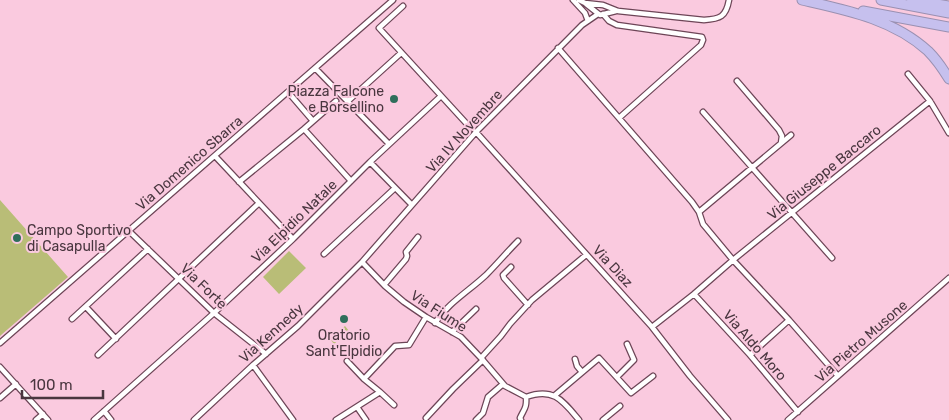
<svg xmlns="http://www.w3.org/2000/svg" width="949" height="420" viewBox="0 0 949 420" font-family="Rubik,sans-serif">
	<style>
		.grass { fill: #b9bd77 }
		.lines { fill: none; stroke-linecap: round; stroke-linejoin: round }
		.pedestrian-casing { stroke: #6d4557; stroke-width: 5.5 }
		.minor-casing { stroke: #6d4557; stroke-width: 7 }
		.motorway-casing { stroke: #9a90b1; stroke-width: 11 }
		.pedestrian { stroke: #fff; stroke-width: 3 }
		.minor { stroke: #fff; stroke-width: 4.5 }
		.motorway { stroke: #c6c0ee; stroke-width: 9 }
		.poi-dot { fill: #2f6e5b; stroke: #facadf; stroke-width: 2 }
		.labels { text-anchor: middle; stroke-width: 4; stroke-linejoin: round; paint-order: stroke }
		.poi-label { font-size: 14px; fill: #49363f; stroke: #facadf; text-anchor: end }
		.street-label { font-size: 14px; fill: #49363f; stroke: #facadf }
	</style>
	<rect width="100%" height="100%" fill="#facadf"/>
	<path class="grass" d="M0,200l68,77 -68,59z
		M289,251l17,17 -27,26 -16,-17z
		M345,326l4,5 -15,13 -4,-5z"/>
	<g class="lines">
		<g class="pedestrian-casing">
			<path id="pedestrian" d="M466,123l10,9"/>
		</g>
		<g class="minor-casing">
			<path id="minor" d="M573,0l12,13 3,8
				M579,0l6,3 18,2 15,6 86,9c16,-1 22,-3 25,-20
				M586,4l14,11 16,-4
				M403,6l-24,22 87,95
				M603,14l6,7 8,4 85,12 1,3 -2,5 -82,73
				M558,48l134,154 7,10 4,12 30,36 56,60 49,56
				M315,68l74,76
				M908,74l22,27 19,32
				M737,81l42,49 3,6 -1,7
				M288,92l25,29
				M348,101l53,-48
				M703,112l129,146
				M304,129l47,52
				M476,132l176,195 38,49 38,44
				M215,156l78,83
				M370,162l42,43
				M239,182l65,-53 32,-28
				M699,212l92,-77
				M129,231l85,82 52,41
				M324,254l71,-66
				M362,262l23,24 19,16 22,15 35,20 20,21 24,28 21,11
				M511,267l-8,8 1,3 24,27
				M384,285l22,-26 1,-3 -1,-4 12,-15
				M694,294l56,61 48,57
				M86,307l30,32
				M72,319l76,-70
				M435,323c13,-20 34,-32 51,-48 11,-11 21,-23 32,-34
				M652,327l42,-33 39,-34 197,-159
				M452,332l24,-23
				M0,343l393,-343
				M98,355l161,-152
				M750,355l39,-35
				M481,358l20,-22 9,-12 22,-24 54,-45
				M575,359l2,7 5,6
				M347,361l17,18 16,13
				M253,365l40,55
				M0,367l48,53
				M617,377l17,-17 -7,-16
				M364,379l31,-33 14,-1 17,-28
				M554,396l45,-38 32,35 22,-17
				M526,397c28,-10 37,4 53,23
				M0,398l16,-14
				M357,407l9,13
				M104,411l7,9
				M426,418l27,-29 30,-29
				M36,420l7,-6
				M94,420l120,-107 79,-74 77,-77 71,-66
				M194,420l59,-55 45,-39 64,-64 114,-130 106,-107 16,-11
				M336,420l44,-28 14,13
				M476,420l7,-7 5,-16 15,-13
				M521,420l-1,-2c4,-9 7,-10 6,-21
				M603,420l17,-14
				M788,420l161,-142"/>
		</g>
		<g class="motorway-casing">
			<path id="motorway" d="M802,0c44,10 91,19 126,51 8,8 15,18 21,28
				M881,0l68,13
				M912,0l37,6
				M863,11l86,16"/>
		</g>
		<use href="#pedestrian" class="pedestrian"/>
		<use href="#minor" class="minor"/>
		<use href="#motorway" class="motorway"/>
	</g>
	<g class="poi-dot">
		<circle cx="394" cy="99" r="5"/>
		<circle cx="17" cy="238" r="5"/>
		<circle cx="344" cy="319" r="5"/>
	</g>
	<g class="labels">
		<g class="poi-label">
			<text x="384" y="96">Piazza Falcone<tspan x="384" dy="16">e Borsellino</tspan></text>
			<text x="27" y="235" text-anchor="start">Campo Sportivo<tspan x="27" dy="16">di Casapulla</tspan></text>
			<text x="344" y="340" text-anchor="middle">Oratorio<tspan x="344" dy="16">Sant'Elpidio</tspan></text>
		</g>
		<g class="street-label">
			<text transform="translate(464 131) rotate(-48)" y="5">Via IV Novembre</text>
			<text transform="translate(189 163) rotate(-41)" y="5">Via Domenico Sbarra</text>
			<text transform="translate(824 172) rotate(-39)" y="5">Via Giuseppe Baccaro</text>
			<text transform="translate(294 221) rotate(-44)" y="5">Via Elpidio Natale</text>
			<text transform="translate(613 266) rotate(47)" y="5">Via Diaz</text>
			<text transform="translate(204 286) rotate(44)" y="5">Via Forte</text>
			<text transform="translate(439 311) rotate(33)" y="5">Via Fiume</text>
			<text transform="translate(271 333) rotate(-42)" y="5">Via Kennedy</text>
			<text transform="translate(861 341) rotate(-41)" y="5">Via Pietro Musone</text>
			<text transform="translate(755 345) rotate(49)" y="5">Via Aldo Moro</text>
		</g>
	</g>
	<path d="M22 390v8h81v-8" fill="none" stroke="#49363f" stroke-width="2.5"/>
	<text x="30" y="390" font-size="15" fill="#49363f" stroke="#facadf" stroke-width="4" paint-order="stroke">100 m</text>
</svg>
